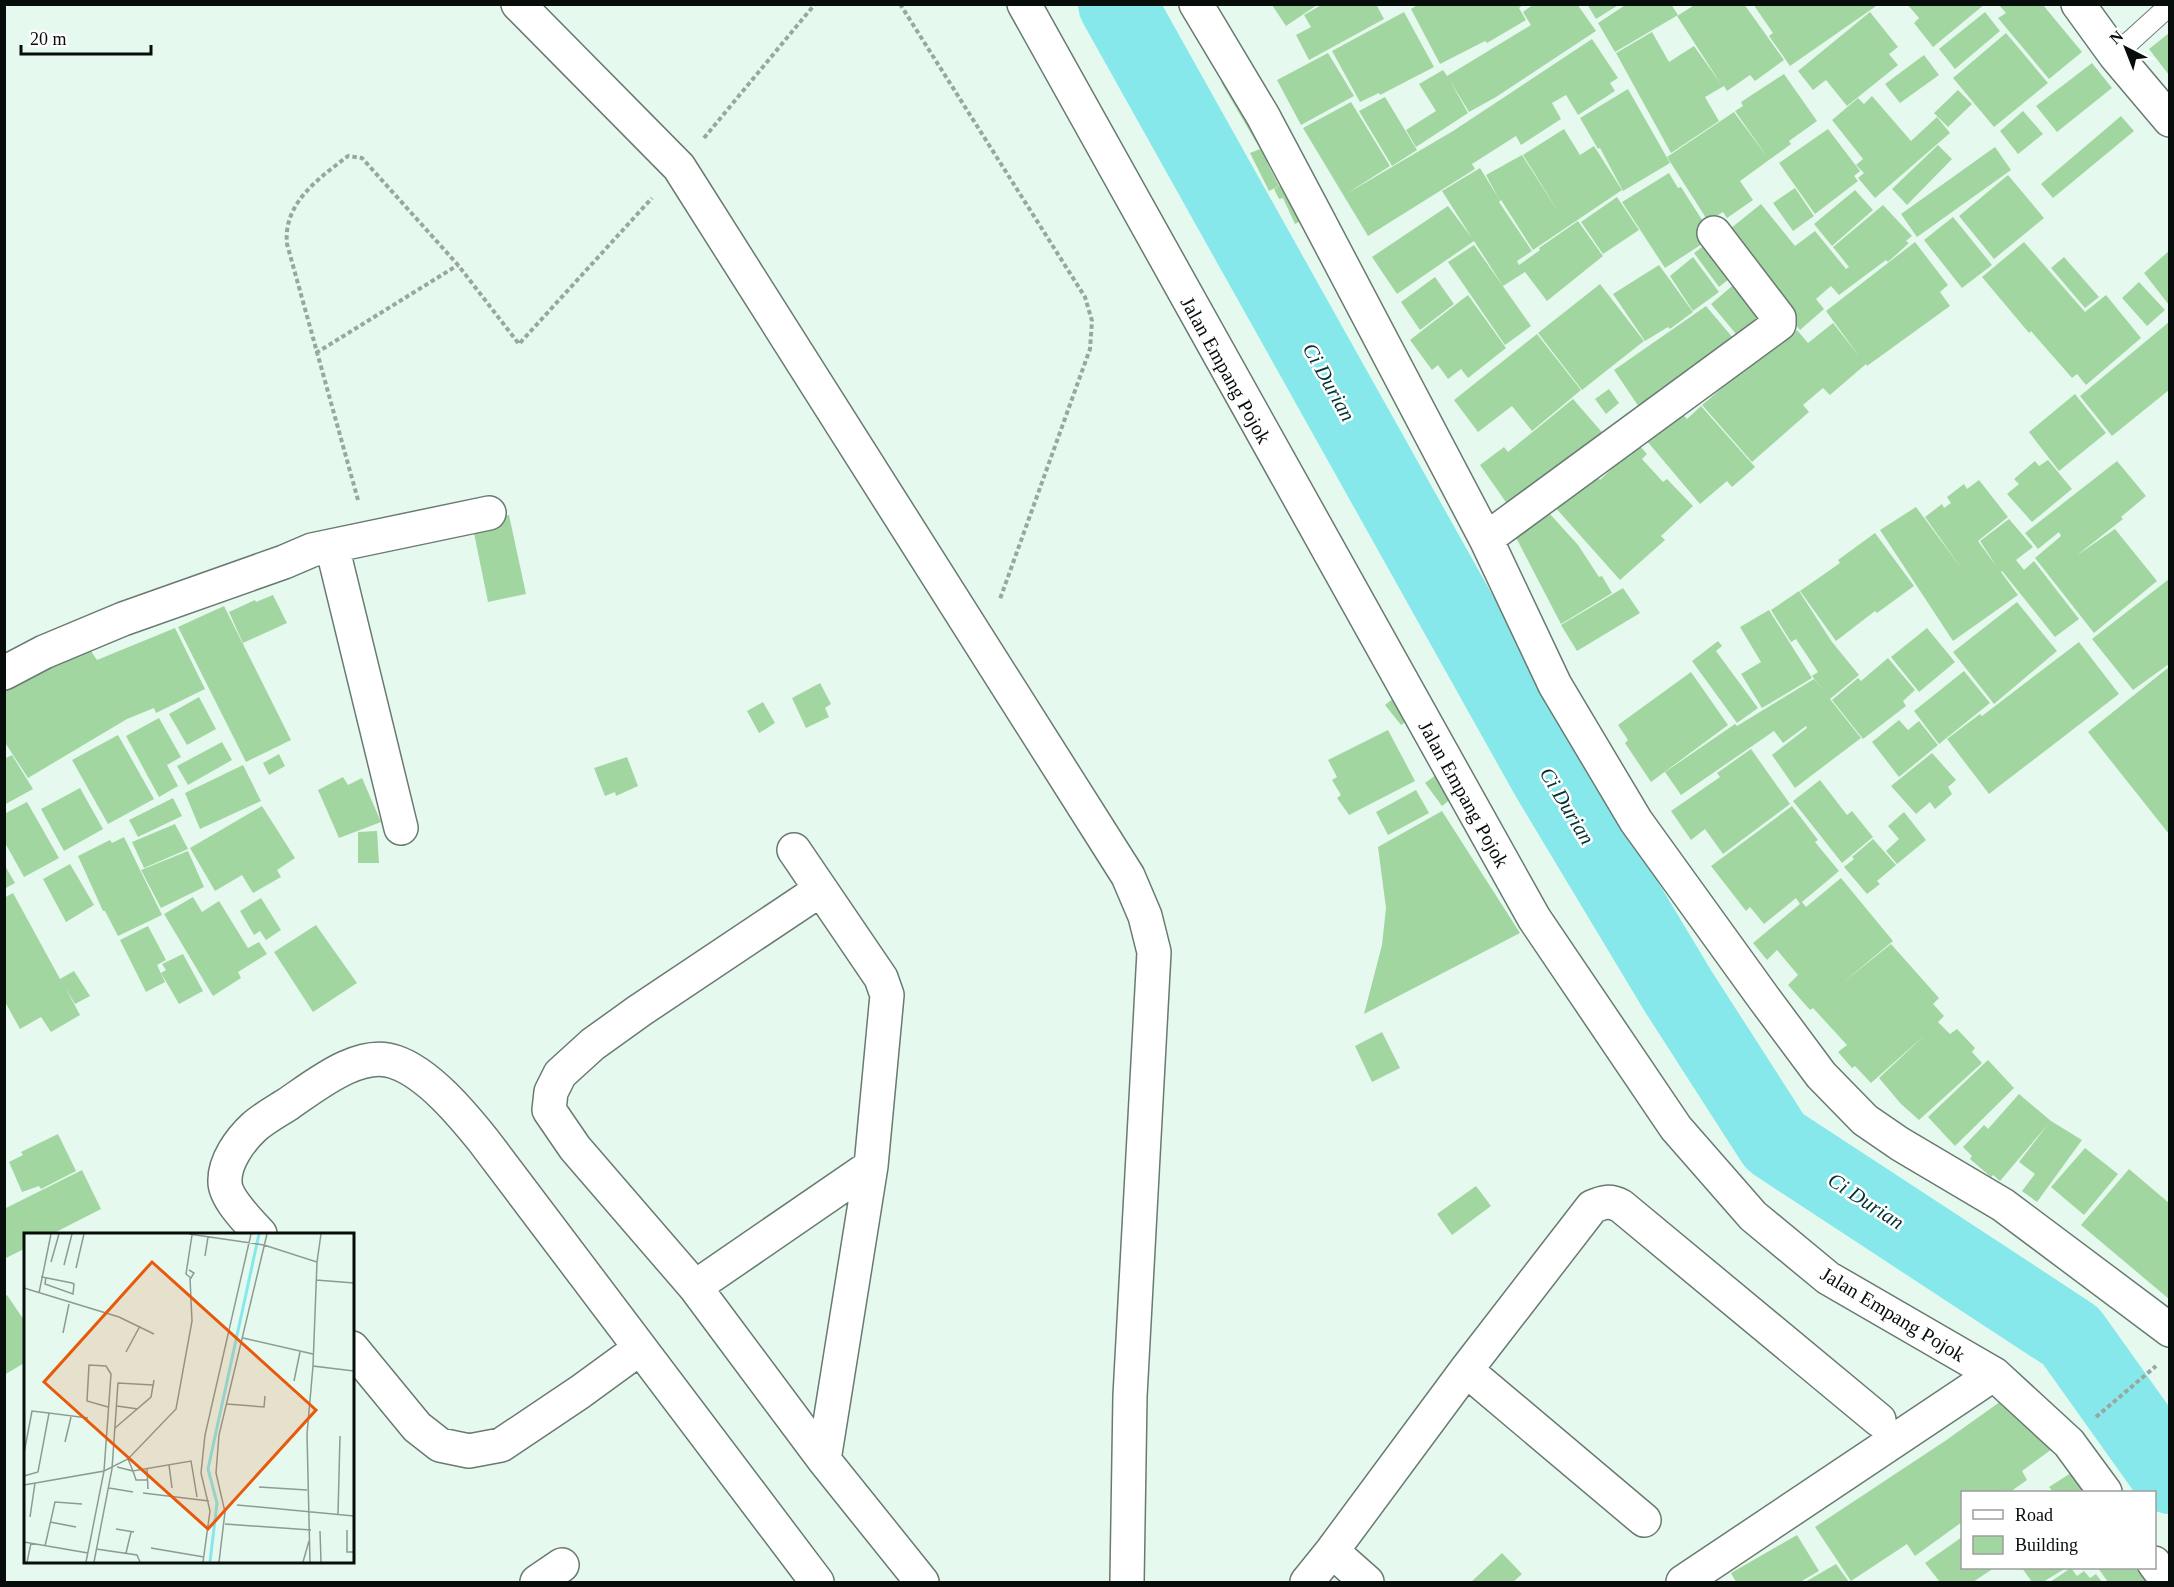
<svg xmlns="http://www.w3.org/2000/svg" width="2174" height="1587" viewBox="0 0 2174 1587" font-family="Georgia,serif">
	<style>
		.lines { fill: none; stroke-linecap: round; stroke-linejoin: round }
		.river { stroke: #87e8ec; stroke-width: 78 }
		.building { fill: #a2d6a0 }
		.lane-casing { stroke: #697a71; stroke-width: 22 }
		.street-casing { stroke: #697a71; stroke-width: 36 }
		.secondary-casing { stroke: #697a71; stroke-width: 36 }
		.path { stroke: #98a79f; stroke-width: 4; stroke-dasharray: 4.5 3; stroke-linecap: butt }
		.lane { stroke: #fff; stroke-width: 20 }
		.street { stroke: #fff; stroke-width: 33 }
		.secondary { stroke: #fff; stroke-width: 33 }
		.labels { text-anchor: middle; stroke-width: 5; stroke-linejoin: round; paint-order: stroke }
		.street-label { font-size: 20px; fill: #070d0a; stroke: #fff }
		.water-label { font-size: 21px; font-style: italic; fill: #013334; stroke: #fff }
		.inset-river { fill: none; stroke: #87e8ec; stroke-width: 3 }
		.inset-road { fill: none; stroke: #8d9b93; stroke-width: 1.5 }
		.view { fill: #e8590c; fill-opacity: 0.15; stroke: #e8590c; stroke-width: 3 }
		.inset-edge { fill: none; stroke: #070d0a; stroke-width: 3 }
	</style>
	<rect width="100%" height="100%" fill="#e6f9ef"/>
	<g class="lines">
		<path class="river" d="M1117,4l432,772 129,215 97,151 296,194 99,139"/>
	</g>
	<path class="building" d="M1323,4h53l8,15 -75,41 -13,-25 15,-8 -7,-12z
		M1419,4h105l-5,4 7,12 -39,23 -2,-2 -45,23 -29,-55z
		M1534,4h43l19,27 -100,66 -27,15 -20,-33 19,34 -52,34 -10,-17 30,-19 -17,-27 24,-14 4,6 84,-51 -8,-13z
		M1587,4h33l-24,15z
		M1627,4h44l7,11 -63,37 -17,-29z
		M1696,4h48l40,56 -29,21 -5,-6 -23,16 -3,-5 -19,11 14,24 -48,32 -55,-100 36,-21 17,30 25,-16 27,38 -44,-68z
		M1753,4h126l-89,62 -21,-30 4,-3z
		M1907,4h78l-52,43 -19,-24 5,-5z
		M1272,5h45l-31,21z
		M1999,5h44l39,47 -33,27 -51,-61 8,-5z
		M1404,12l30,55 -54,28 -1,-2 -19,9 -28,-51z
		M1870,12l28,35 -9,7 9,11 -51,41 -21,-26 -13,10 -15,-19z
		M1985,12l15,19 -45,38 -16,-20z
		M2006,33l42,50 -54,44 -41,-49z
		M2169,33v42l-20,-26z
		M1592,39l26,39 -8,5 5,8 -37,24 -12,-20 -14,8 9,16 -40,26 -5,-9 -44,28 3,5 -107,67 -65,-108 48,-26 39,64 -44,28 107,-63z
		M1328,53l26,43 -53,29 -24,-45z
		M1924,55l15,20 -39,28 -15,-19z
		M2092,63l20,25 -55,44 -21,-26z
		M1236,74l45,80 -14,8 12,24 -10,5 -19,-38 10,-4 -39,-67z
		M1784,74l33,47 -28,20 2,3 -51,37 13,19 -26,18 -4,-6 -15,9 -41,-64 67,-45 34,46 -33,-47 8,-5 -2,-4z
		M1628,89l42,74 -47,28 -23,-43 -2,1 -18,-31z
		M1958,90l14,14 -24,23 -14,-14z
		M1872,96l39,45 26,-24 13,16 -75,65 -17,-20 6,-5 -8,-8 7,-6 -31,-39 26,-22 6,6z
		M1385,97l32,53 -25,16 -33,-55z
		M2023,111l20,23 -25,20 -18,-23z
		M2121,116l13,15 -81,67 -12,-14z
		M1564,129l16,26 14,-9 28,44 -89,60 -32,-50 -2,2 33,49 -15,10 2,4 21,-15 -1,-2 39,-27 25,35 -56,45 -22,-29 -22,14 -29,-45 -77,53 -25,-37 76,-51 24,32 -30,-47 38,-23 19,31 -13,-24 36,-20 39,61 -38,-61z
		M1828,129l32,42 -6,5 4,5 -43,33 -36,-51z
		M1938,145l14,14 -45,46 -15,-16z
		M1995,147l16,23 -94,67 -16,-23z
		M1669,173l9,15 3,-1 32,50 -48,31 -43,-66z
		M2008,175l36,43 -50,41 -35,-43z
		M1294,178l19,37 -18,9 -12,-26 -4,1 -5,-10z
		M1795,188l19,28 -21,15 -20,-28z
		M1855,190l18,20 -41,36 -18,-22z
		M1617,197l22,33 -36,24 -22,-32z
		M1761,204l34,42 20,-15 31,38 3,-2 -16,-20 50,-42 29,31 -6,5 3,2 -21,19 -2,-2 -47,35 -8,-9 -15,13 8,10 -24,21 -80,-93z
		M1953,217l39,48 -30,23 -38,-48z
		M1714,238l25,33 -20,16 -25,-34z
		M1915,242l33,43 -8,7 10,14 -83,60 -1,-2 -36,31 -7,-7 -20,17 6,7 -57,50 -50,-57 59,-50 25,-26 6,6 5,-5 11,13 25,-20 26,33 -33,-45z
		M2024,242l61,70 21,-17 35,43 -55,47 -9,-11 -5,4 -41,-47 -2,2 -47,-56z
		M1474,245l57,81 -26,19 -57,-83z
		M2169,251v54l-25,-32z
		M1693,257l26,35 -26,19 -23,-35z
		M2064,257l35,40 -14,11 -34,-40z
		M1659,265l34,47 -23,17 -2,-2 -23,14 -32,-47z
		M1435,277l19,27 -34,26 -19,-28z
		M1738,281l36,41 -28,24 -35,-42z
		M2139,282l26,28 -18,16 -25,-28z
		M1600,284l44,57 -62,49 -44,-57z
		M1468,295l38,53 -38,30 -7,-9 -13,10 -10,-14 -6,5 -22,-30z
		M1706,306l33,39 -100,62 -25,-37z
		M2169,322v68l-57,46 -32,-40z
		M1537,334l44,56 -49,41 -20,-25 -34,26 -24,-32z
		M1609,389l10,14 -13,11 -11,-15z
		M2075,394l31,39 -47,38 -30,-39z
		M1573,399l34,39 -97,70 -30,-43 24,-18 4,5z
		M1674,405l13,14 14,-13 54,61 -23,20 -5,-6 -27,23 -59,-70z
		M1632,437l15,17 -5,5 21,23 4,-3 26,27 -32,30 4,4 -45,40 -66,-74 34,-39 12,13 28,-27z
		M2048,460l24,29 -40,33 -25,-28 12,-10 -5,-5 21,-18 4,5z
		M2117,461l29,35 -25,21 2,2 -47,37 39,-27 42,52 -63,52 -59,-75 26,-22 -2,-4 -21,17 -13,-16z
		M1979,480l29,37 -30,24 19,26 -17,-26 29,-22 24,28 -17,13 8,10 10,-9 45,58 -24,18 -53,-66 -1,1 17,23 -65,46 -73,-111 36,-23 46,62 -37,-52 17,-13 2,4 7,-5 -4,-6 17,-13 3,5z
		M1540,503l38,42 21,32 3,-1 10,17 -51,31 -51,-98z
		M509,515l17,79 -38,8 -16,-79z
		M1875,533l39,53 -37,27 -2,-2 -39,30 -36,-50 40,-28 -2,-3z
		M2169,579v85l-36,26 -41,-51z
		M1623,588l17,25 -63,38 -16,-26z
		M1799,591l33,51 27,33 -29,24 31,39 -66,50 -23,-33 35,-27 -1,-2 -23,17 -9,-12 -93,64 -16,-23 70,-48 2,2 77,-47 12,14 -14,-17 6,-4 -22,-33 -5,3 -20,-32z
		M273,595l14,28 -44,20 -14,-31 26,-12 1,2z
		M2017,602l40,49 -63,53 -41,-52z
		M224,606l67,134 -45,22 -68,-135z
		M1769,610l43,68 -50,30 -21,-34 20,-12 -21,-35z
		M175,628l30,61 -49,24 -2,-5 -27,11 -99,59 -24,-37v-59l79,-43 14,21z
		M1927,628l28,34 -36,30 -28,-35z
		M1718,641l4,5 -6,5 42,57 -21,15 -45,-62z
		M2079,642l40,52 -130,100 -42,-55 33,-25 2,2z
		M1888,658l27,32 -12,11 3,5 -43,33 -31,-39 26,-22 3,3z
		M2169,667v167l-81,-102z
		M1964,671l26,32 -51,41 -25,-33z
		M1691,672l37,53 -77,57 -26,-39 3,-3 -10,-15z
		M820,683l11,21 -6,4 4,9 -23,11 -14,-30z
		M1400,693l17,20 -16,12 -16,-20z
		M199,697l17,32 -29,16 -18,-31z
		M763,702l12,21 -16,10 -12,-22z
		M159,718l22,39 -14,8 11,21 -19,11 -33,-61z
		M1899,720l9,10 11,-9 19,24 -39,32 -27,-35z
		M1388,730l27,51 -66,34 -12,-17 4,-3 -9,-15 5,-3 -9,-17z
		M118,735l36,64 -46,25 -36,-64z
		M222,742l10,18 -44,25 -11,-19z
		M1751,749l39,55 -67,50 -18,-25 -14,11 -20,-29 49,-34 -3,-4z
		M1932,753l24,27 -8,7 4,7 -17,15 -5,-7 -14,12 -25,-28z
		M279,754l6,12 -16,9 -6,-12z
		M12,755l21,34 -29,16v-46z
		M627,757l11,29 -22,10 -1,-4 -10,4 -11,-28z
		M243,765l18,36 -61,28 -15,-36z
		M1440,772l17,22 -15,12 -17,-23z
		M343,777l5,8 14,-7 19,44 -42,16 -21,-48z
		M1820,780l27,35 5,-4 21,26 -31,26 -49,-62z
		M80,788l23,41 -39,22 -23,-42z
		M1416,790l13,23 -41,22 -12,-23z
		M173,798l9,18 -44,21 -9,-17z
		M27,802l32,56 -35,19 -20,-36v-27z
		M262,806l33,52 -18,12 4,7 -28,16 -11,-18 -27,16 -25,-43z
		M1792,806l26,34 -3,2 24,29 -37,31 4,5 35,-29 52,63 -53,44 51,-41 48,54 -6,6 11,12 -6,6 12,12 7,-5 18,19 -3,4 10,11 -63,57 -18,-16 -22,-26 47,-44 -55,49 -16,-17 -3,2 -14,-16 9,-7 -34,-37 -3,2 -22,-25 10,-10 -21,-25 -10,10 -14,-17 47,-39 -4,-6 -32,26 -14,-17 -4,4 -35,-45z
		M1442,811l78,122 -156,81 18,-69 4,-37 -8,-61z
		M1904,812l22,28 -29,24 -11,-13 13,-12 -11,-13z
		M175,824l13,25 -44,19 -12,-26z
		M377,831l2,32h-21v-31z
		M124,837l38,78 -44,21 -13,-25h-2l-25,-55 32,-16 2,3z
		M1873,839l23,26 -19,16 3,3 -13,10 -23,-27 10,-8 -2,-2z
		M188,851l16,36 -43,21 -20,-38z
		M4,864l11,19 -11,6z
		M70,864l24,41 -28,17 -23,-43z
		M13,893l47,86 14,-8 16,25 -15,8 -10,-17 15,28 -29,17 -10,-15 -21,12 -16,-29v-102z
		M193,897l9,15 17,-11 29,47 11,-6 8,12 -29,18 3,6 -28,18 -49,-82z
		M261,898l20,32 -15,10 -6,-9 -6,4 -14,-24z
		M316,925l41,58 -44,29 -39,-60z
		M148,926l18,34 -9,5 8,17 -19,10 -26,-52z
		M183,954l20,37 -24,13 -18,-31 5,-3 -4,-6z
		M1382,1032l18,36 -28,14 -17,-36z
		M1988,1060l26,28 -59,58 -27,-29z
		M2019,1094l32,27 31,19 -45,62 -15,-11 13,-17 -16,-12 30,-39 -49,58 -7,-6 -2,2 -21,-18 2,-3 -9,-9 21,-22 4,4z
		M58,1134l18,37 -35,18 -2,-3 -17,6 -13,-30 14,-7 -2,-3z
		M2085,1148l33,26 -34,41 -33,-28z
		M2129,1169l40,34v96l-88,-74z
		M82,1170l19,39 -49,25h-26v14l-22,11v-50z
		M1476,1186l15,20 -39,29 -15,-21z
		M7,1295l19,28v39l-22,13v-78z
		M2011,1394l41,55 -30,22 5,9 -17,12 -3,-2 -3,2h-42v30l-47,34 -8,-12 -56,37 -36,-54 130,-86z
		M2074,1471l29,21h-50l-4,-5z
		M1797,1535l22,36 -19,11h-64l-5,-9z
		M1962,1537v31h32l-21,14h-33l-15,-19z
		M1502,1553l20,21 -9,8h-42z
		M1836,1564l13,18h-44z
		M2022,1568h44l-23,14h-11z
		M2071,1568l6,8 7,-5 6,7 6,-4 6,8h-52z
		M2098,1568h55l9,14h-54z"/>
	<g class="lines">
		<g class="lane-casing">
			<path id="lane" d="M2115,55l55,-50"/>
		</g>
		<g class="street-casing">
			<path id="street" d="M518,4l161,163 449,709 17,40 9,36 -24,444 -3,186
				M1024,4l510,914 142,210 77,88 75,62 166,96 75,69 36,49
				M1196,4l67,112 52,98 171,325 69,146 81,136 127,176 58,78 44,45 35,24 103,61 167,125
				M1486,539l293,-215v-6l-65,-85
				M332,546l69,282
				M4,673l40,-21 79,-33 161,-57 28,-12 177,-37
				M794,850l87,128 6,17 -16,171 -47,294
				M820,890l-181,121 -46,33 -33,30 -9,18 -2,18 26,38 120,139 129,173 98,122
				M260,1234c-11,-12 -35,-36 -35,-52 -1,-20 15,-42 29,-55 10,-9 23,-16 34,-23 28,-19 72,-55 107,-42 33,11 67,52 88,78l334,442
				M695,1287l176,-121
				M352,1348l65,79 23,18 29,6 32,-6 79,-53 59,-43
				M1466,1370l178,150
				M1332,1551l35,31
				M2154,1563l14,19
				M537,1582l25,-17
				M1307,1582l25,-31 134,-181 126,-163c11,-5 18,-7 29,-1l258,214
				M1683,1582l311,-208"/>
		</g>
		<g class="secondary-casing">
			<path id="secondary" d="M2078,4l37,51 55,65"/>
		</g>
		<path class="path" d="M900,4l185,293 7,24 -2,28 -90,250
			M704,138l111,-134
			M316,353l142,-88
			M358,500l-71,-256c-4,-41 31,-65 61,-88l14,2 96,107 61,79 133,-146
			M2096,1417l60,-51"/>
		<use href="#lane" class="lane"/>
		<use href="#street" class="street"/>
		<use href="#secondary" class="secondary"/>
	</g>
	<g class="labels">
		<g class="street-label">
			<text transform="translate(1226 370) rotate(61)" y="7">Jalan Empang Pojok</text>
			<text transform="translate(1464 794) rotate(61)" y="7">Jalan Empang Pojok</text>
			<text transform="translate(1893 1314) rotate(31)" y="7">Jalan Empang Pojok</text>
		</g>
		<g class="water-label">
			<text transform="translate(1329 382) rotate(61)" y="7">Ci Durian</text>
			<text transform="translate(1567 806) rotate(59)" y="7">Ci Durian</text>
			<text transform="translate(1866 1201) rotate(33)" y="7">Ci Durian</text>
		</g>
	</g>
	<g transform="translate(24 1233)">
		<rect width="330" height="330" fill="#e6f9ef"/>
		<path class="inset-river" d="M186,329l7,-59 -9,-34 51,-235"/>
		<path class="inset-road" d="M165,1l75,11 53,17 -4,104 41,5M181,23l3,-19M27,29l8,-28M293,29l4,-28M40,32l8,-31M52,35l8,-34M165,37l5,3 -3,5 -5,-4 6,-39M17,44h1l30,6 2,1 -1,10 -28,-10 1,-7M292,47l38,3M0,55l95,29 35,17M15,60l12,-59M39,100l6,-29M219,105l70,16M102,119l14,-26M270,148l6,-29M203,171l37,3 1,-11M93,173l21,3M91,195l36,-31 3,-17M41,209l6,-25M0,220l8,-42 17,2M104,226l5,12 58,-10 6,36M145,232l3,23M93,234l16,4 3,9h12M123,236l1,20M0,243l14,-4 11,-59 39,5M0,252l80,-14 7,-97 -5,-8 -17,-1 -2,36 21,6M235,254l48,3M85,255l24,4M119,260l66,8M213,272l117,11M314,281l2,-78M6,284l5,-34M26,289l26,5M201,291l86,6M92,296l18,3M323,297v22h7M296,298l1,31M0,309l64,11M21,313l10,-44 27,2M127,315l53,9M72,316l41,6 3,7M102,320l5,-21M3,329l4,-19M62,329l18,-91 24,-12 48,-50 16,-88 -2,-43M70,329l18,-93 6,-86 35,2M179,329l7,-51 -9,-38 4,-38 46,-201M195,329l6,-50 -9,-39 3,-38 48,-201M279,329l6,-21M286,329l-3,-128 6,-68"/>
		<path class="view" d="M128,29l164,148 -108,119 -164,-147z"/>
		<rect width="330" height="330" class="inset-edge"/>
	</g>
	<rect width="2174" height="1587" fill="none" stroke="#070d0a" stroke-width="12"/>
	<rect x="1961" y="1491" width="195" height="78" fill="#ffffff" stroke="#9c9e9d" stroke-width="1.5"/>
	<rect x="1973" y="1510" width="30" height="9" fill="#ffffff" stroke="#9c9e9d" stroke-width="1.5"/>
	<text x="2015" y="1521" font-size="18" fill="#070d0a">Road</text>
	<rect x="1973" y="1536" width="30" height="18" fill="#a2d6a0" stroke="#9c9e9d" stroke-width="1.5"/>
	<text x="2015" y="1551" font-size="18" fill="#070d0a">Building</text>
	<g transform="translate(2126 48) rotate(318)" stroke="#ffffff" stroke-width="4.5" paint-order="stroke">
	<path d="M0-4.5L10 22L0 15L-10 22Z" fill="#070d0a"/>
	<text y="-9" font-size="16" font-weight="bold" text-anchor="middle" fill="#070d0a">N</text>
	</g>
	<path d="M21 45v9h130v-9" fill="none" stroke="#070d0a" stroke-width="3"/>
	<text x="30" y="45" font-size="18" fill="#070d0a" stroke="#ffffff" stroke-width="4.5" paint-order="stroke">20 m</text>
</svg>
